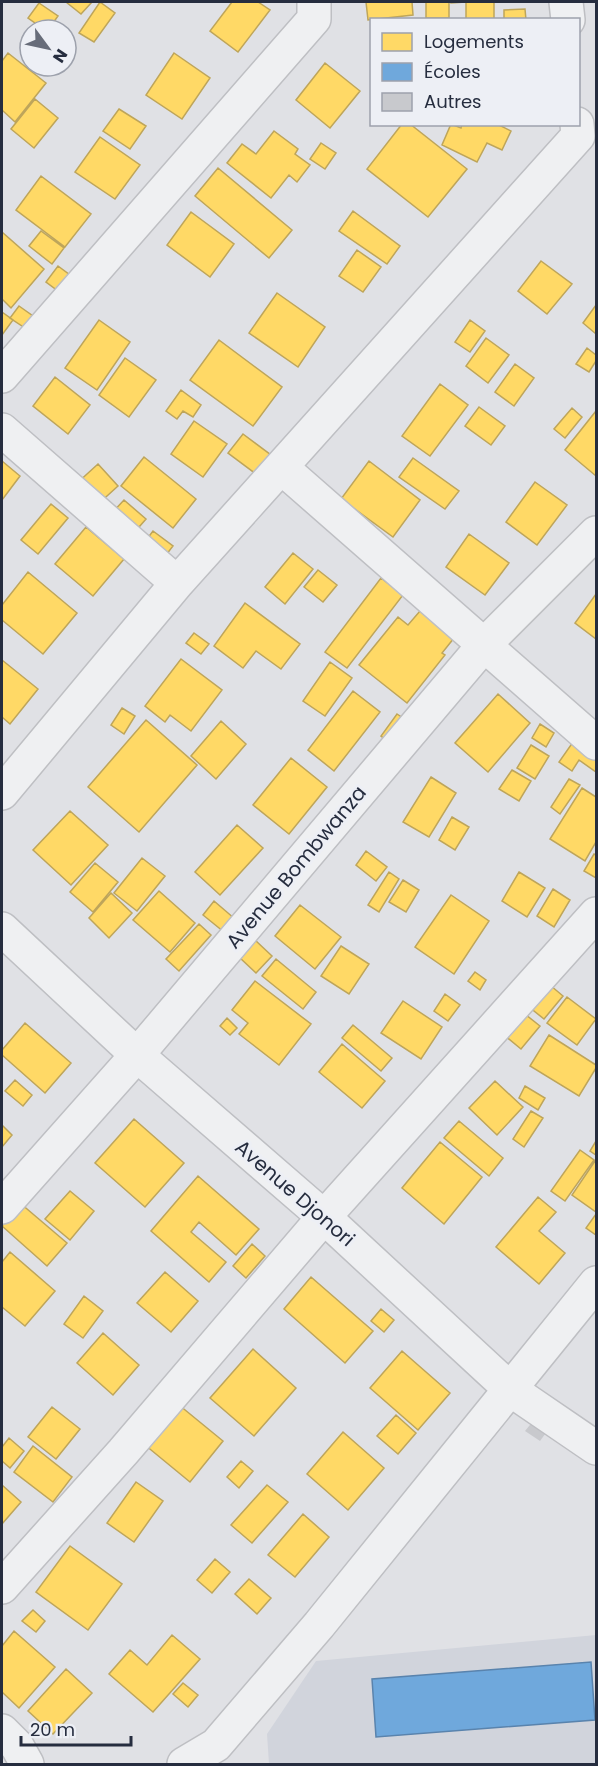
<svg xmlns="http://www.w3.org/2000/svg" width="598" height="1766" viewBox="0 0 598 1766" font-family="Poppins,sans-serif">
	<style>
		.built { fill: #d1d4dc }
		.homes { fill: #ffd966; stroke: #bea55a; stroke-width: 1.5 }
		.schools { fill: #6fa8dc; stroke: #5983ad; stroke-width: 1.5 }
		.building { fill: #c8c9cd }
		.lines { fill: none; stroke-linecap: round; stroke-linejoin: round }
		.minor-casing { stroke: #bebfc3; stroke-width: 36 }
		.minor { stroke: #eff0f2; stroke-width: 33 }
		.labels { text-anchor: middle; stroke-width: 6; stroke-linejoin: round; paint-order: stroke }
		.street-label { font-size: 20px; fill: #262d3f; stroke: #edeff5 }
	</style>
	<rect width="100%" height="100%" fill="#e0e1e5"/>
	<path class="built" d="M596,1635v129h-327l-2,-30 49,-73z"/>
	<path class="homes" d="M66,2h26l-11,12z
		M100,2l15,11 -21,29 -15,-9z
		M232,2h26l12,8 -32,42 -28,-21z
		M366,2h46l1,13 -45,5z
		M426,2h23v16h-23z
		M451,2h43v18h-28v-18l-15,1z
		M39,3l19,13 -10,14h-3l-17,-12z
		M525,9l1,11h-22v-10z
		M8,53l38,30 -31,39 -13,-12v-49z
		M174,53l36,25 -28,41 -36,-24z
		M325,63l35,28 -30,37 -34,-28z
		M35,99l23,19 -24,30 -23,-19z
		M119,109l27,17 -16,23 -27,-18z
		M402,124h8l57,45 -39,48 -61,-48z
		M451,124l10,4 1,-4h35l14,7 -9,19 -15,-7 -10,19 -35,-17z
		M274,131l24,18 -3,5 15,11 -13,17 -8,-7 -18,23 -44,-35 15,-19 14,10z
		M100,137l40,28 -25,34 -40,-27z
		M321,143l15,10 -11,16 -15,-10z
		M218,168l74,62 -23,28 -74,-62z
		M41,176l50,38 -26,33 -49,-37z
		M353,211l47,35 -13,18 -48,-33z
		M191,212l43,32 -24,33 -43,-32z
		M41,231l23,17 -12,16 -23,-18z
		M2,232l42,37 -33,39 -9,-9z
		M357,250l24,17 -18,25 -24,-16z
		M541,261l31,23 -25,30 -29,-23z
		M58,266l12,9 -12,16 -12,-9z
		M277,293l48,34 -27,40 -49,-34z
		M596,305v29l-13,-11z
		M19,306l14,10 -8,12 -15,-10z
		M2,312l11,8 -11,15z
		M99,320l31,22 -33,48 -32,-22z
		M470,320l15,11 -15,21 -15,-10z
		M486,338l23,17 -21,28 -22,-17z
		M219,340l63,47 -29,39 -63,-46z
		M587,348l9,7v6l-7,11 -13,-8z
		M125,358l31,22 -27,37 -30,-22z
		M515,364l19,14 -20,28 -19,-14z
		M55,377l35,28 -22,29 -35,-28z
		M440,384l28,21 -38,51 -28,-20z
		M181,390l20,15 -8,12 -10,-6 -6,8 -11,-8z
		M479,407l26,19 -14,19 -26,-19z
		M572,408l10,9 -17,21 -11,-9z
		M596,411v65l-31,-26z
		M194,421l33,23 -24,33 -32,-23z
		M243,434l32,24 -15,19 -32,-24z
		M144,457l52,42 -23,29 -52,-42z
		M413,458l46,33 -14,18 -46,-32z
		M2,461l18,15 -18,24z
		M369,461l51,39 -27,37 -52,-38z
		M98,464l20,22 -22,20 -20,-22z
		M535,482l32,23 -30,40 -31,-23z
		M124,500l22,19 -13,15 -22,-20z
		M51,504l17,14 -30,36 -17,-14z
		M86,527l38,32 -31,37 -38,-32z
		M153,531l20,15 -10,13 -19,-16z
		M469,534l40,29 -24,32 -39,-28z
		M293,553l20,16 -28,35 -20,-17z
		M318,570l19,15 -14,17 -19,-15z
		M28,572l49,41 -34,41 -41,-34v-15z
		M381,578l22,17 -56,73 -22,-16z
		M596,594v45l-21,-16z
		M245,603l55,41 -19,25 -25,-18 -13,17 -29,-22z
		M420,611l34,27 -12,15 3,2 -38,48 -48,-38 39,-48 10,8z
		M194,633l15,11 -8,10 -15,-11z
		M181,659l41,31 -31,41 -21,-16 -5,7 -20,-16z
		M2,660l36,29 -28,35 -8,-7z
		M330,662l22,16 -27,38 -22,-15z
		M353,691l27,21 -46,59 -26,-21z
		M498,694l32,29 -42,49 -33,-29z
		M122,708l13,8 -11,18 -13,-9z
		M397,714l12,8 -17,23 -11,-9z
		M146,720l51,45 -58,67 -51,-45z
		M221,721l25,23 -30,35 -25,-23z
		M540,724l14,9 -8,14 -14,-9z
		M573,742l23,17v13l-17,-12 -7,11 -13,-9z
		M531,745l18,11 -14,23 -18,-11z
		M291,758l36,29 -38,47 -36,-29z
		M512,770l19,11 -12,20 -20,-12z
		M431,777l25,16 -27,44 -26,-15z
		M569,779l11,6 -20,29 -9,-7z
		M582,788l14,9v45l-11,19 -35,-22z
		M70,811l38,34 -37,40 -38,-35z
		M452,817l17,10 -14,23 -16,-10z
		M237,825l26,23 -43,47 -25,-23z
		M366,851l21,16 -11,14 -20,-16z
		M594,854l2,1v23l-12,-7z
		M142,858l23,18 -28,35 -23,-18z
		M95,863l23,19 -25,30 -23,-20z
		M389,872l10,7 -20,33 -11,-7z
		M519,872l26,16 -18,29 -25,-16z
		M403,880l16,10 -13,22 -17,-10z
		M553,889l17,11 -16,27 -17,-11z
		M159,891l36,32 -25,29 -37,-32z
		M111,893l21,20 -23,25 -20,-20z
		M451,895l38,26 -35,53 -39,-27z
		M214,901l21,18 -11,13 -21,-17z
		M300,905l41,32 -26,32 -40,-33z
		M199,924l12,11 -32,36 -13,-12z
		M255,940l17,16 -16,17 -17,-16z
		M341,946l28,18 -20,30 -28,-18z
		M276,959l40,33 -13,17 -41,-33z
		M475,972l11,8 -6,10 -12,-9z
		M544,980l19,16 -19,23 -20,-16z
		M255,981l56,43 -32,41 -40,-31 9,-11 -16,-13z
		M445,994l15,11 -12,16 -14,-10z
		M567,997l29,22 -19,26 -30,-22z
		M403,1001l39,26 -21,32 -40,-26z
		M516,1007l24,19 -19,23 -23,-19z
		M227,1018l10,10 -7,7 -10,-9z
		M25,1023l46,40 -26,30 -43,-38v-5z
		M353,1025l39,33 -11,13 -39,-33z
		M549,1035l47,30v3l-17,28 -49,-30z
		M342,1044l43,37 -23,27 -43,-36z
		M15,1080l17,15 -9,11 -18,-15z
		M495,1081l28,26 -26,28 -28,-27z
		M525,1086l20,12 -7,12 -19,-12z
		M531,1111l12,7 -19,29 -11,-8z
		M134,1119l50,44 -39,44 -50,-44z
		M459,1121l44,37 -14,18 -45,-38z
		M2,1125l10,10 -10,12z
		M596,1141v14l-6,-4z
		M440,1142l42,35 -38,47 -42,-36z
		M580,1150l14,10 -29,41 -14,-10z
		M595,1161h1v51l-24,-17z
		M198,1176l61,53 -23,26 -37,-33 -8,10 35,30 -17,20 -58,-51z
		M70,1191l24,20 -24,29 -25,-21z
		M538,1197l18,15 -17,19 26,22 -26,31 -43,-37z
		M20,1203l47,40 -20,23 -45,-40z
		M596,1214v21l-10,-7z
		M252,1244l13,12 -19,22 -13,-12z
		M10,1252l45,39 -30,35 -23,-19v-45z
		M165,1272l33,29 -27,31 -34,-29z
		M311,1277l62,54 -28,32 -61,-54z
		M84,1296l19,15 -20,27 -19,-14z
		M381,1309l13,11 -10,12 -13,-11z
		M103,1333l36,32 -26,30 -36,-32z
		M253,1349l43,39 -42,48 -44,-38z
		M402,1351l48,42 -32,37 -48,-42z
		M179,1405l44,36 -33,41 -45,-37z
		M52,1407l28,22 -24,30 -28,-22z
		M396,1415l20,18 -18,21 -21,-18z
		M343,1432l41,36 -36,42 -41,-36z
		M9,1438l15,13 -14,17 -8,-7v-14z
		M33,1446l39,31 -19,25 -39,-30z
		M241,1461l12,10 -14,17 -12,-11z
		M136,1482l27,19 -29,41 -27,-19z
		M2,1485l19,17 -19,22z
		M267,1485l21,17 -36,41 -21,-18z
		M303,1514l26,23 -34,40 -27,-22z
		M70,1546l52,38 -34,46 -52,-38z
		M215,1559l15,13 -18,21 -15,-13z
		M249,1579l22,19 -14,16 -22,-20z
		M33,1610l12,11 -9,11 -14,-11z
		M14,1631l41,36 -36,41 -17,-16v-46z
		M172,1635l28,24 -47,53 -44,-38 21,-24 17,15z
		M66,1669l26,24 -39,41 -25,-23z
		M183,1683l15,12 -10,12 -15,-13z"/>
	<path class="schools" d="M591,1662l4,58 -219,17 -4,-58z"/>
	<path class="building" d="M534,1420l14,10 -8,11 -15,-10z"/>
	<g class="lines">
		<g class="minor-casing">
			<path id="minor" d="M566,2l2,18
				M2,376l312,-357v-17
				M2,430l175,153
				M281,467l315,276
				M2,793l175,-210 401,-447 -1,-12
				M2,929l135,126 187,162 187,173 85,58
				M2,1207l135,-152 347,-410 112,-112
				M2,1587l121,-135 201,-235 272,-303
				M2,1731l15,15 10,18
				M184,1764l32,-19 103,-120 277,-342"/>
		</g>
		<use href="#minor" class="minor"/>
	</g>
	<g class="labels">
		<g class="street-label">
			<text transform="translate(296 867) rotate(-50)" y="7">Avenue Bombwanza</text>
			<text transform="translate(295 1193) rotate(41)" y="7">Avenue Djonori</text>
		</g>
	</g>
	<rect width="598" height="1766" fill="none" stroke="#262d3f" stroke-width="6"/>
	<rect x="370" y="18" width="210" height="108" fill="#edeff5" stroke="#9da1ac" stroke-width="1.5"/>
	<rect x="382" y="33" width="30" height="18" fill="#ffd966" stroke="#9da1ac" stroke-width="1.5"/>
	<text x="424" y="48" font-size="18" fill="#262d3f">Logements</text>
	<rect x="382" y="63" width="30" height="18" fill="#6fa8dc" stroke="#9da1ac" stroke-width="1.5"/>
	<text x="424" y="78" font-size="18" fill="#262d3f">Écoles</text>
	<rect x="382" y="93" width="30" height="18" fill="#c8c9cd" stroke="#9da1ac" stroke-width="1.5"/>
	<text x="424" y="108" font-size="18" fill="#262d3f">Autres</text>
	<g transform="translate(48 48) rotate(123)"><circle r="28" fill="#edeff5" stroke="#9da1ac" stroke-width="1.5"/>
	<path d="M0-4.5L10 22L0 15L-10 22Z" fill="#676c79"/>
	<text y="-9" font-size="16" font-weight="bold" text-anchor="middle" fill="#262d3f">N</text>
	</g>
	<path d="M21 1736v9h110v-9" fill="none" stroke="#262d3f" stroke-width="3"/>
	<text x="30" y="1736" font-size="18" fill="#262d3f" stroke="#edeff5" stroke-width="4.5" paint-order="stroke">20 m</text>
</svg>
